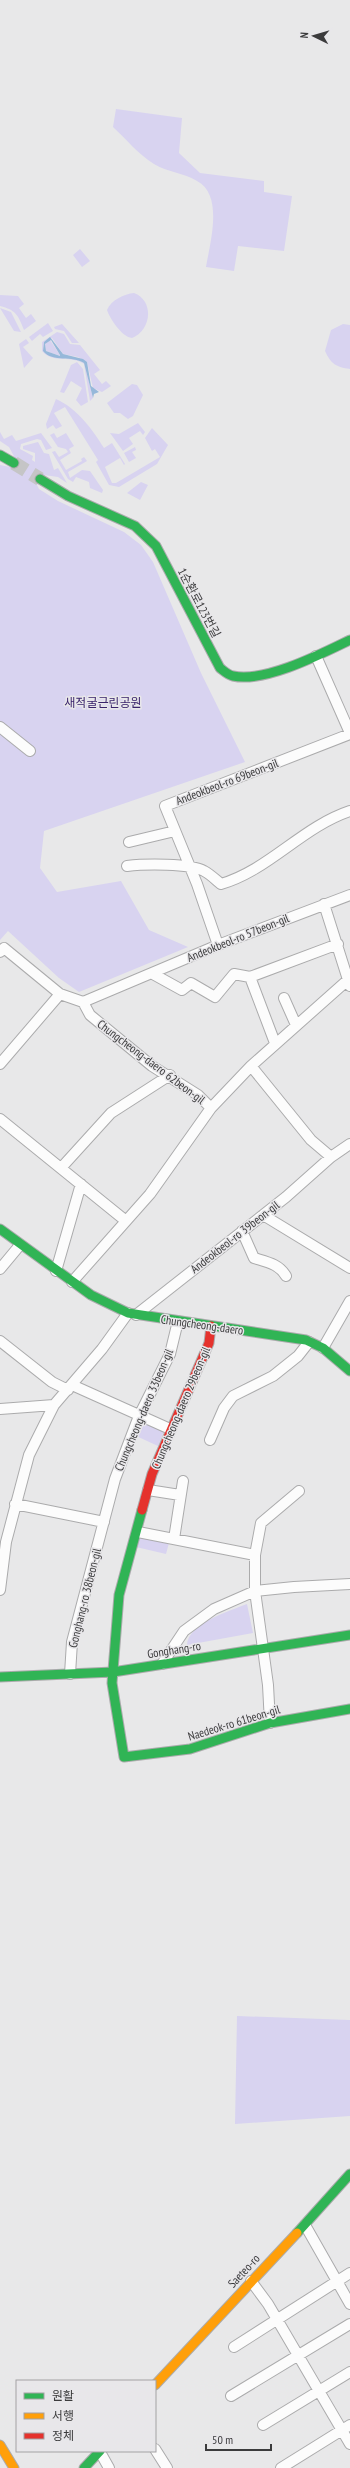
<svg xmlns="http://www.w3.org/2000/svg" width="350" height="2468" viewBox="0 0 350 2468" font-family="'PT Sans Narrow','Noto Sans KR',sans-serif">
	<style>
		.green { fill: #d8d3f0 }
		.water { fill: #96b8da; fill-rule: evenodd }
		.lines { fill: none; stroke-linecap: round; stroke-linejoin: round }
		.secondary-tunnel { stroke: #c5c5c6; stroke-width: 14; stroke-dasharray: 14 7; stroke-linecap: butt }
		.street-casing { stroke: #ababac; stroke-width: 12 }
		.fast-casing { stroke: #ababac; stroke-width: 11 }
		.slow-casing { stroke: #ababac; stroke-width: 11 }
		.jam-casing { stroke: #ababac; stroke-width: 11 }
		.street { stroke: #fcfcfc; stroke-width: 10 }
		.fast { stroke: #30b455; stroke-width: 9 }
		.slow { stroke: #ff9f0a; stroke-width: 9 }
		.jam { stroke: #e5322d; stroke-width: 9 }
		.labels { text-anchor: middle; stroke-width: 3; stroke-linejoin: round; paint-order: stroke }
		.street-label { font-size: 12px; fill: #3b3b3c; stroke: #e8e7ea }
		.park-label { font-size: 12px; fill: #39236b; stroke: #e8e7ea }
	</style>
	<rect width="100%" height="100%" fill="#e8e8e9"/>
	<path class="green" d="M116,109l66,9 -3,35 21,20 64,8v11l28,4 -8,55 -46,-5 -4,25 -28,-4c4,-24 18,-72 -9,-86 -13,-8 -30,-9 -43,-17 -15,-9 -28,-25 -41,-37z
		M80,249l10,12 -8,6 -9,-12z
		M134,293c21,8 17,38 -2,45 -10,-1 -22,-19 -25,-28 4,-10 17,-16 27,-17z
		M0,295l18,1 6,8 -5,4 7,10 5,-4 5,7 -12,9c-6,-15 -8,-20 -24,-24z
		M0,308l11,4 10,20 -7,-1z
		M48,323l5,8 -10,6 -3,-3 -8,7 -3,-4z
		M62,324l17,19h-7l-8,-12 -9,-2 -1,-2z
		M343,324l7,1v44c-14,-2 -19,-5 -25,-18l6,-21z
		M57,332l7,2 6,10 10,1 20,25 -6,4 8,10 4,-3 5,5 -9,6 -9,-4 -6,-26 -9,-5 -15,-3 -11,-16 -8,4 -1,9 14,7 19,1 8,4 9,35 -3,3 -6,-37c-12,-9 -31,0 -42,-13v-9z
		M26,339l3,4 -6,4 10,11 -9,10 -5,-24z
		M50,340l10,15v1l-14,-5 -1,-7z
		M77,362l6,7 5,33 -7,4 -5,-6 6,-12 -11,-7 -7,12 -4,-1 11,-27z
		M132,384l5,1 6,10 -10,21 -5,3 -8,-6h-6l-7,-10z
		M56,399c22,10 36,30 48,49l8,-5 13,21 -1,1 -4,-7 -15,9 7,16h4l44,-26 -5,-8 -3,2 -7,-13 7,-10 16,17 -11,19 -38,23 -10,-2 -13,-23 2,-2 -33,-53 -11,6 8,13 -6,3 -3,-4 -6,4 -1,-5z
		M138,423l7,9 -2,3 -3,-4 -11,7 4,6 -10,7 -13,-18 9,1z
		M0,432l4,7 8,-4 4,6 25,-8 11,15 -6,2 -5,-10 -4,-1 -16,5 -1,5 13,7 -1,4 3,2v-9l-12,-4v-3l15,-4 6,11 5,1 5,16 4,-2 9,15 -9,-6 -14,-2 -7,10 2,4 19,12 66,31 17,13 12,17 48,111 44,89 -201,69 -4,37 17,24 64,-11 28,49 39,17 -109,45 -20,-14 -51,-47 -8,9v-475l10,2 6,-7 -7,-13 -9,-6z
		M54,433l3,5 9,-5 8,13 -5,3 2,4 -11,7 6,10 16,-9 -1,-2 3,-2 3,4 -19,11 2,6 12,-8 8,1 13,19 -1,3 -12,-5 -1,-6 -13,-5 -3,5 -5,-3 -16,-27 3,-1 4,6 9,-5 -2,-3 -8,-2 -8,-12z
		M135,447l1,3 -4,2 4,6 -7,4 -5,-9z
		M141,482l7,3 -8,15 -13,-7z
		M140,1419l24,12 -6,15 -24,-11z
		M139,1535l30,8 -3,11 -30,-7z
		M247,1604l6,29 -66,12c1,-22 43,-34 60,-41z
		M237,2016l113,4v96l-115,8z"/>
	<path class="water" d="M50,337l13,17 20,5 4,3 4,24 8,6 -5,2 -1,4 -9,-35c-12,-8 -31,0 -41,-12l1,-9zM51,340l9,15v1l-14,-5 -1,-7z"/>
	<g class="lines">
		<path class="secondary-tunnel" d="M14,463l26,16"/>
		<g class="street-casing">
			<path id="street" d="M316,656l34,77
				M0,727l30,24
				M129,842l46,-11
				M127,866c17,-2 63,-3 77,5 6,3 12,9 17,13 48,-14 81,-57 129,-73
				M324,904l26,82
				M218,945l-21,-61 -32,-78 185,-72
				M0,952l4,-4 56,46 23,8 7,13 62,51 46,29 13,13
				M153,974l29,16 9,-7 24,14 19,-23 16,3 88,-33
				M250,977l25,66
				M284,998l12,27
				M83,1002l135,-57 132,-50
				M0,1064l60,-70
				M251,1066l60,74 20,17
				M0,1119l126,102
				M61,1168l50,-55 59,-38
				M263,1215l87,53
				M242,1231l12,27c13,4 25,6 32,18
				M0,1269l20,-24
				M56,1271l25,-87
				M72,1282l78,-88 61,-86 40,-42 99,-88
				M136,1315l150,-118 45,-40 19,-13
				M0,1341l52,41 16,8
				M323,1348l27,-47
				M72,1385l98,44
				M0,1409l54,-4
				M210,1440l14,-32 9,-12 40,-20 25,-20 11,-14
				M148,1490l32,5
				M15,1504l89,18
				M138,1532l117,23
				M174,1539l9,-58
				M0,1590l6,-48 23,-87 25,-50 48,-56 26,-36
				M162,1664l22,-33 30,-22 41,-18 39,-4 56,-3
				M70,1674l2,-32 43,-163 24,-63 31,-62 8,-33
				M270,1723l-2,-38 -13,-94v-36l6,-32 38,-32
				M305,2225l45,79
				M251,2281l17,23 82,140
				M234,2347l116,-74
				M231,2396l119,-72
				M263,2425l87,-53
				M155,2449l12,19
				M100,2452l9,16
				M281,2468l69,-43"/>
		</g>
		<g class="fast-casing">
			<path id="fast" d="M0,455l14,8
				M40,479l28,17 67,30 21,20 64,122c4,3 8,7 13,8 32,7 88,-22 117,-36
				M0,1229l91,66 37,18 178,27 17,8 27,23
				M142,1510l-23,85 -7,88 12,74 66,-8 80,-26 80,-14
				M0,1677l113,-5 237,-37
				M297,2233l53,-59
				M84,2468l16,-17"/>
		</g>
		<g class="slow-casing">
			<path id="slow" d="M155,2385l142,-152
				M0,2445l14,23"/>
		</g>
		<g class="jam-casing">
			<path id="jam" d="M142,1510l10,-36 57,-131 2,-17"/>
		</g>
		<use href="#street" class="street"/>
		<use href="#fast" class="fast"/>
		<use href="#slow" class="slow"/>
		<use href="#jam" class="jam"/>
	</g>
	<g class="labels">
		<g class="street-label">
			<text transform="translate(199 603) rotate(62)" y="4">1순환로123번길</text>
			<text transform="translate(227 782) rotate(-21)" y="4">Andeokbeol-ro 69beon-gil</text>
			<text transform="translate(238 938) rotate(-22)" y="4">Andeokbeol-ro 57beon-gil</text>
			<text transform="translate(151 1062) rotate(37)" y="4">Chungcheong-daero 62beon-gil</text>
			<text transform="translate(235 1237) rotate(-38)" y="4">Andeokbeol-ro 39beon-gil</text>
			<text transform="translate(202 1325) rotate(8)" y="4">Chungcheong-daero</text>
			<text transform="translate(181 1408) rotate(-67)" y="4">Chungcheong-daero 29beon-gil</text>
			<text transform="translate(144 1410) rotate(-67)" y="4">Chungcheong-daero 33beon-gil</text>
			<text transform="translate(85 1598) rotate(-76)" y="4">Gonghang-ro 38beon-gil</text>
			<text transform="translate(174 1650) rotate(-9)" y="4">Gonghang-ro</text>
			<text transform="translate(234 1723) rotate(-17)" y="4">Naedeok-ro 61beon-gil</text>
			<text transform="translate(244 2271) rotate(-47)" y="4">Saeteo-ro</text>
		</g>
		<g class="park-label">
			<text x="103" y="707">새적굴근린공원</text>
		</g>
	</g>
	<rect x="16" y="2380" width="140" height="72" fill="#e8e7ea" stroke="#a3a2a4"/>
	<rect x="24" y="2393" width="20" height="6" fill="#30b455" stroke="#a3a2a4"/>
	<text x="52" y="2400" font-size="12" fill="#3b3b3c">원활</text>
	<rect x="24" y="2413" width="20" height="6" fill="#ff9f0a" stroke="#a3a2a4"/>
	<text x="52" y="2420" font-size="12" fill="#3b3b3c">서행</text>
	<rect x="24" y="2433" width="20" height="6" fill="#e5322d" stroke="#a3a2a4"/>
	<text x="52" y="2440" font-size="12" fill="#3b3b3c">정체</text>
	<g transform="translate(314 36) rotate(275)" stroke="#e8e7ea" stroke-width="3" paint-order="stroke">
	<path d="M0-3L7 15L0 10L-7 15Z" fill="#3b3b3c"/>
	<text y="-6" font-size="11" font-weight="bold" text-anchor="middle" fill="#3b3b3c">N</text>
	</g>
	<path d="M206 2444v6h65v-6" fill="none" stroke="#3b3b3c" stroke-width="2"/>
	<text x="212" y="2444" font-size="12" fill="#3b3b3c" stroke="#e8e7ea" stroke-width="3" paint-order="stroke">50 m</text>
</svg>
